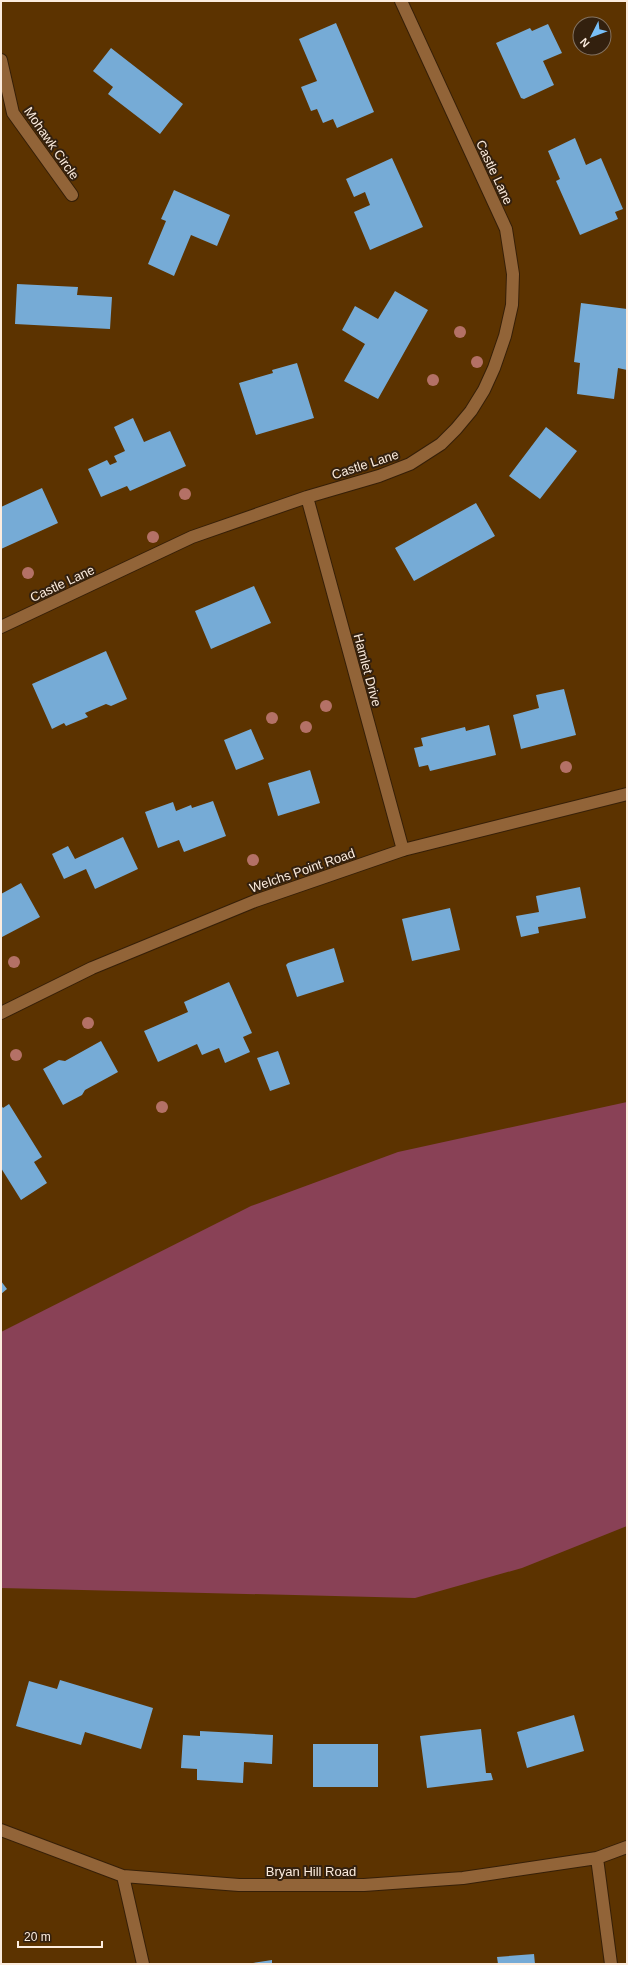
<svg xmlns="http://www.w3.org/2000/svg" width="628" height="1965" viewBox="0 0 628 1965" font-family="Arial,sans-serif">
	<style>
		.green { fill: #894156 }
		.building { fill: #76abd6 }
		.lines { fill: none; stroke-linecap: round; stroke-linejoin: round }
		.minor-casing { stroke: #361f07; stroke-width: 14 }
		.tertiary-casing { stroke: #361f07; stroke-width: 14 }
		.minor { stroke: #926438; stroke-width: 12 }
		.tertiary { stroke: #926438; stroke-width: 12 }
		.tree { fill: #b47166 }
		.labels { text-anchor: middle; stroke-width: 4; stroke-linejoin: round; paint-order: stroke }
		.street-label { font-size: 13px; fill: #fcecde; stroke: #33200e }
	</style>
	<rect width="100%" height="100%" fill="#5c3300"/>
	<path class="green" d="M627,1102v424l-105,42 -107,30 -414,-10v-256l250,-126 147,-54z"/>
	<path class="building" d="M336,23l38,89 -37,16 -4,-9 -10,4 -6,-14 -6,2 -10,-24 16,-6 -18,-42z
		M548,24l14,29 -19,8 11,24 -30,14 -3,-1 -25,-55 34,-15 2,3z
		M111,48l72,56 -23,30 -52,-40 5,-7 -20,-16z
		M575,138l11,27 15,-7 22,51 -8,3 3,7 -38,16 -24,-54 4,-2 -12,-28z
		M392,158l31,69 -53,23 -16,-38 16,-7 -5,-13 -11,5 -8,-18z
		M174,190l56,25 -13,31 -26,-11 -17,41 -26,-12 18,-43 -5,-2z
		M17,284l61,3 -1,8 35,2 -2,32 -95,-5z
		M395,291l33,19 -50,89 -34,-18 21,-37 -23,-14 13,-24 23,13z
		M581,303l46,6v61l-9,-2 -4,31 -37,-5 3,-31 -6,-1z
		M297,363l17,55 -58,17 -17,-52 34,-10 -1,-3z
		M133,418l11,24 26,-11 16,35 -56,25 -3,-5 -26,11 -13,-28 19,-9 3,5 7,-3 -3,-6 11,-5 -11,-24z
		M546,427l31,24 -37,48 -31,-23z
		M42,488l16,35 -57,26v-42z
		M476,503l19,33 -81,45 -19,-33z
		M254,586l17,37 -60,26 -16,-38z
		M106,651l21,48 -16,7 -5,-2 -21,9 3,4 -22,9 -2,-3 -12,6 -20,-45z
		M564,689l12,46 -55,14 -8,-34 26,-7 -3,-13z
		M489,725l7,30 -66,16 -2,-6 -9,2 -5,-19 9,-2 -2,-8 44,-11 1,4z
		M251,729l13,30 -28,11 -12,-30z
		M310,770l10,33 -42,13 -10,-33z
		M213,801l13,35 -42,16 -5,-12 -21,8 -13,-36 28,-10 3,9 15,-6 1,3z
		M123,837l15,32 -43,20 -9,-20 -22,10 -12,-25 16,-8 7,13z
		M21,883l19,34 -38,20 -1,-43z
		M580,887l6,31 -48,9 1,6 -18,4 -5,-21 23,-4 -3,-16z
		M450,908l10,42 -48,11 -10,-42z
		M334,948l10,34 -47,15 -11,-32 2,-2z
		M229,982l23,51 -9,4 7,15 -25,11 -6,-15 -17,7 -5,-11 -39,18 -14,-31 44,-19 -4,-10z
		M101,1041l17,31 -33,18 -3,5 -19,10 -20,-36 16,-9 6,1z
		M278,1051l12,33 -20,7 -13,-33z
		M9,1104l33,53 -8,5 13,21 -26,17 -20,-32v-63l2,3z
		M1,1281l6,8 -6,5z
		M60,1680l93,28 -12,41 -56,-17 -4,13 -65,-19 13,-45 28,8z
		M574,1715l10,36 -57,17 -10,-36z
		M481,1729l5,44h5l2,7 -66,8 -7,-52z
		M200,1731l73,4 -1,29 -28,-2 -1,21 -46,-3v-11l-16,-1 2,-33 17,1z
		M313,1744h65v43h-65z
		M534,1954l1,10h-37l-1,-7z
		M272,1960v4h-19v-1z"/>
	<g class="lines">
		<g class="minor-casing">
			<path id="minor" d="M1,60l12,53 59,82
				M307,497l96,353
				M1,627l191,-90 115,-40 72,-21 31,-12 31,-20 15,-15 15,-18 13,-21 10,-22 11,-32 7,-31 1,-31 -7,-45 -105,-228
				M1,1830l122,46 116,9h125l99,-7 134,-20 30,-11
				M597,1858l14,106
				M123,1876l20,88"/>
		</g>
		<g class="tertiary-casing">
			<path id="tertiary" d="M1,1013l91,-45 163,-67 148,-51 224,-56"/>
		</g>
		<use href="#minor" class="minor"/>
		<use href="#tertiary" class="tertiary"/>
	</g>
	<g class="tree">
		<circle cx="460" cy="332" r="6"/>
		<circle cx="477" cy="362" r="6"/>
		<circle cx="433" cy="380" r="6"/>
		<circle cx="185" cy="494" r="6"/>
		<circle cx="153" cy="537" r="6"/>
		<circle cx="28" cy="573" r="6"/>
		<circle cx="326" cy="706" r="6"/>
		<circle cx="272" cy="718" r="6"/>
		<circle cx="306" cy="727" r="6"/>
		<circle cx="566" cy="767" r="6"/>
		<circle cx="253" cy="860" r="6"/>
		<circle cx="14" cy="962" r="6"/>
		<circle cx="88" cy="1023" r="6"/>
		<circle cx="16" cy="1055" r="6"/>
		<circle cx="162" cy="1107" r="6"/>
	</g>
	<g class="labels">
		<g class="street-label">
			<text transform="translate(52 143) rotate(55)" y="5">Mohawk Circle</text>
			<text transform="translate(495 172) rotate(65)" y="5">Castle Lane</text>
			<text transform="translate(365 464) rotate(-18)" y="5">Castle Lane</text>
			<text transform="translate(62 583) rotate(-25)" y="5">Castle Lane</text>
			<text transform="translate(368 670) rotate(75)" y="5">Hamlet Drive</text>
			<text transform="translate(302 870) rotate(-19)" y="5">Welchs Point Road</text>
			<text x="311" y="1876">Bryan Hill Road</text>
		</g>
	</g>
	<rect width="628" height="1965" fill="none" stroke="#fcecde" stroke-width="4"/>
	<g transform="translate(592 36) rotate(228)"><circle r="19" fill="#33200e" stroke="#837261"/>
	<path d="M0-3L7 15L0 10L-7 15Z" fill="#78bff7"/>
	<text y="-6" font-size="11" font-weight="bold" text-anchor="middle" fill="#fcecde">N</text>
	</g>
	<path d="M18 1941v6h84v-6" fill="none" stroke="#fcecde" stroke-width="2"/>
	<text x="24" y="1941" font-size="12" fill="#fcecde" stroke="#33200e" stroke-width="3" paint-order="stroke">20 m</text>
</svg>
